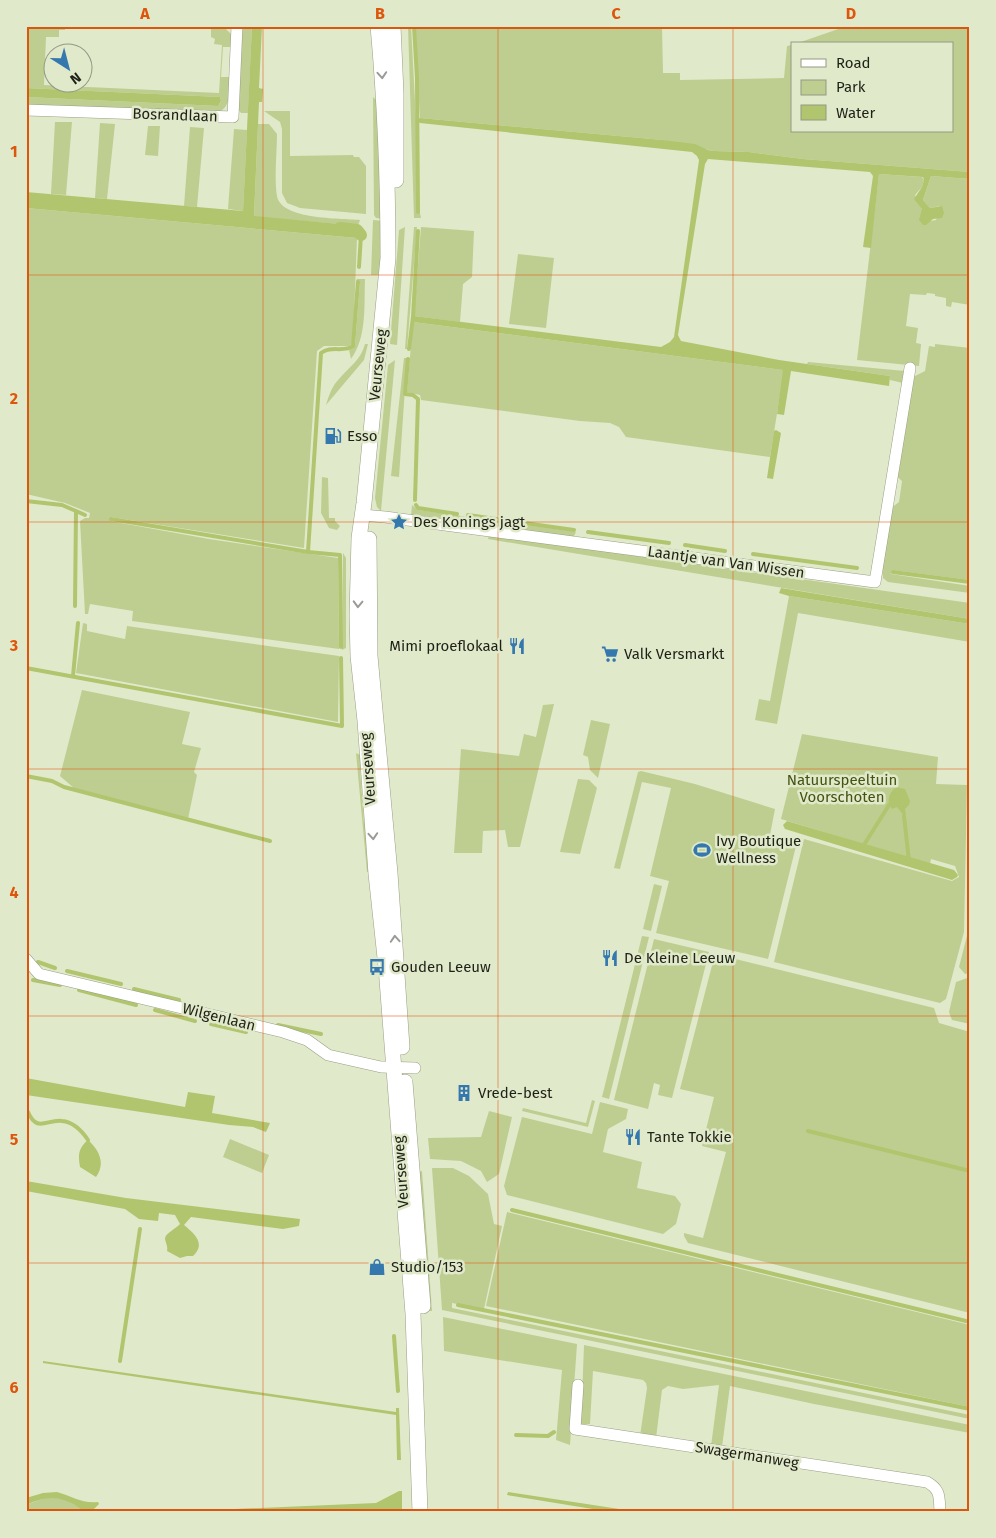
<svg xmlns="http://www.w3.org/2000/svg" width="996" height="1538" viewBox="0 0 996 1538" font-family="'Fira Sans',sans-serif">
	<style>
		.green { fill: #bece90 }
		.water { fill: #b1c56e }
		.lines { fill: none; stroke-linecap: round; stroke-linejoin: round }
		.stream { stroke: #b1c56e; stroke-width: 4 }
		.canal { stroke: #b1c56e; stroke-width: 12 }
		.minor-casing { stroke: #989f84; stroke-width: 12 }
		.secondary-casing { stroke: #989f84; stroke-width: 16 }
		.minor { stroke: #fff; stroke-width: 11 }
		.secondary { stroke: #fff; stroke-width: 15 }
		.oneway { stroke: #9a9b96 }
		.grid { fill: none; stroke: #de560c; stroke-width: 1; stroke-opacity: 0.55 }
		.labels { text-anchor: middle; stroke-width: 5; stroke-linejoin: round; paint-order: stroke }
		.street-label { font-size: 15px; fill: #1e2116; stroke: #e1e9cb }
		.poi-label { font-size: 15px; fill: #1e2116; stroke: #e1e9cb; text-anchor: start }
		.park-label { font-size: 15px; fill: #455212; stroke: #e1e9cb }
		.neatline { fill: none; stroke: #de560c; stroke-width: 2 }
		.grid-label { font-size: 16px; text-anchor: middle; font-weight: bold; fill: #de560c }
	</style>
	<rect width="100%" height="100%" fill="#e1e9cb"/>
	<path class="green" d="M27,26h38v4h-6v7h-13l-2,48 175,8 3,-48 -8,-1 1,-5 -4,-2v-10l15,2 6,6v12h-9l-2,30h9c-1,15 2,30 -13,36l-191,-8v-8l192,9 3,-5 -1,-4 -194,-9z
		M241,26h11l-4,87h-7l-3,-4z
		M408,26h3l5,94 1,93h3l1,5h-7z
		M415,26h247l1,47h17v7l104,-2 3,-32 5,-1v86h160v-87h-157l52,-18h123v146l-167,-13 -54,-7 -35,-1 -51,-11 -243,-22z
		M373,97l7,7 4,115 -8,-1 -2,-3z
		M264,111h26v45l63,-1 1,2h5l7,9v48l-66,-6 -13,-5 -5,-10v-64l-2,-7z
		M55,122h17l-6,73 -15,-1z
		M100,123l15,1 -8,75 -12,-1z
		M258,124h11l8,10c0,17 -3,46 0,62 4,24 63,22 83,24l-3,8 -17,-4 -86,-7z
		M148,126h12l-2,30 -13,-1z
		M190,127l14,1 -7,79 -13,-1z
		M234,129l13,1 -4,81 -15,-2z
		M879,174l43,3 2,3 -2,7 -7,8 8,16 -2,4 9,6 6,-1 4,-14 -10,2 -7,-8 8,-24 39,3v126l-18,-3 -1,5 -5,-1v-8l-11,-2v-2l-8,-1 -1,2 -16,-1 -4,32 12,2 -2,15 5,1 -2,22 -62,-6z
		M26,208l331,30 -4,103 -3,5h-26l-7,5 -13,197 -193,-31 -1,4 99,18 129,19 1,91 -207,-28 1,-10 -43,-7 -2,10h-3l-5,-93 5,-3h4l1,-5 -25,-10 -39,-9z
		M373,220l11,1 -4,52 -3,2h-6z
		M405,227l-8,118 -7,-1 9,-114z
		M414,227h3l-10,122h-2z
		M421,227l53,4 -2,46 -9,7 -3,38 -46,-6z
		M518,254l36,4 -8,70 -37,-4z
		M357,279h8c-1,27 2,58 -14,80l-2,-9 6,-4 5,-64 -4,-1z
		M413,322l371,48 -14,87 -144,-20 -7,-10 -9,-4 -30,-2 -159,-21 -1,-5 -13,-3z
		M365,344h3l-4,16 -38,45c3,-10 6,-19 13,-26 10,-12 22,-19 26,-35z
		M935,344l35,4v232l-78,-10 -1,4 79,12v7l-82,-11 -5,-4 -1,-14 8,-55 9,-7 3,-21 -6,-5 15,-98 14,-7 4,-25 6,1z
		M404,358h3l-8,119 -8,-1z
		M395,360l-14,151 -4,-4 -2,-9 13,-133z
		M808,362l97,9 -2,12 -13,-3v-4l-83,-12z
		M322,477l6,1 1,40h6v3l5,5 -3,4 -8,-2 -8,-15z
		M412,505l6,5 158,22 -2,4 -3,1 -160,-20z
		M489,535l481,68v16l-482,-80z
		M343,553l3,5v90l-4,2z
		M789,596l181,28v18l-172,-29 -21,111 -22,-4 4,-21 11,2z
		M83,623l4,1v7l38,8 2,-13 212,30 -1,66 -262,-49z
		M82,690l108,22 -8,32 19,4 -7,24 3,3 -9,44 -113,-30 -15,-13z
		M554,704l-34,143h-12l-3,-17 -22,1 -1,22h-28l7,-104 58,7 5,-22 12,3 7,-32z
		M591,720l19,4 -12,54 -8,-8 -2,-13 -5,-2z
		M802,734l136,23 -2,27 31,1 -3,147 -18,67 -6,4 -166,-41 30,-123 148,42 7,-4 -4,-11 -24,-7 -1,5 -149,-45z
		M356,753l8,4 1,11h-5l4,55 6,2 2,47h-5z
		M641,771l54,13 80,25 -5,26 27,7 -29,117 -112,-26 13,-52 -19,-5 21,-88 -29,-6 -22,87 -6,-1 24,-96z
		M578,779l11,1 8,8 -17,66 -20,-2z
		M654,884l8,2 -11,45 -8,-2z
		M970,924v49l-5,1 -6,-7z
		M642,936l7,1 -40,162 -7,-2z
		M654,939l55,13 -37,146 -14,-3 2,-10 -6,-2 -6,26 -34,-9z
		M715,954l219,54 5,15 31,9v281l-282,-70 -4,-7v-3l19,5 23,-86 -24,-6 12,-49 -34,-8z
		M970,977v47l-18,-4 -3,-8 7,-30z
		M592,1100l3,1 -7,26 -66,-16 1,-3 63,15z
		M600,1102l28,7 -2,10 -18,10 -5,23 39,10 -5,26 38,8 6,8 -5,20 -13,10 -156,-39 -3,-9 18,-69 70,17z
		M489,1111l23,6 -13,57 -12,8 -6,-11 -20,-10 -31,-2 -2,-21 53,-1z
		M230,1139l39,16 -7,18 -39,-16z
		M432,1168h21l16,8 19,18 6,30 8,2 -18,83 -32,-6v5l518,107v4l-528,-109z
		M422,1171l10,140h-6l-10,-139z
		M507,1212l463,113v82l-484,-101z
		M443,1317l134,27 -7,101 -14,-5 6,-70 -118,-19z
		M584,1345l386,80v8l-156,-29 -84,-18 -8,61 -11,-1 8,-61 -36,4 -15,-3 -6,4 -6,48 -16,-2 7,-48 -1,-5 -3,-3 -50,-9 -3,53h-9z
		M47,1497c12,1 29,3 35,15h-56v-7z"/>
	<path class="water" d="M252,26h10l-3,62 4,1 -1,13h-3l-5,114 86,8 17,4v10l-331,-30v-16l217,19z
		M26,88l194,9 1,4 -3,5 -192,-9z
		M420,118l243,22 32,4 13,6 6,1 35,1 54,7 167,13v7l-39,-3 -8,24 7,8 12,-2 2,7 -2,5 -9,1 -7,6h-3l-4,-5 3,-11 -8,-10 8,-12 2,-7 -1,-3 -44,-3 -8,74 -8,-1 10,-71 -3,-4 -162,-13 -3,5 -27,171 3,6 98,19 111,16 -1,10 -98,-15 -7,44 -7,-1 6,-44 -370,-48 -2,-4 3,-2 247,31 9,-5 4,-5 25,-177 -2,-4 -5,-4 -272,-29 -4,-3z
		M776,430l5,3 -8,46 -6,-1 7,-47z
		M781,588l189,31v5l-181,-28 -10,-3z
		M896,787l9,2 5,12 -1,4 -4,4 1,5 -2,2 -7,-9 -5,2c-7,-8 -2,-17 4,-22z
		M787,821l167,49 4,5 -1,2 -5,3 -167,-51 -2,-4z
		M26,1078l159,29 3,-15 27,4 -3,17 58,10 -4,9 -13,-5 -24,-2 -203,-30z
		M88,1140c11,10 18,23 8,37l-16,-10c-2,-11 -2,-19 8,-27z
		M26,1181l100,17 174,21 -1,7 -16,3 -92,-12 -7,8c11,9 22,19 9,31h-6l-7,2 -13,-7c1,-5 -1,-7 -2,-12 0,-6 11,-10 15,-15l-5,-9 -16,-2 -1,8 -19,-2 -14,-10 -99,-18z
		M43,1361l353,51v-4h3l2,52h-4l-1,-45 -353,-52z
		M399,1491h3v21h-181l13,-3 142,-6z
		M57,1492c14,4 26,12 41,10l1,2 -8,8h-9c-3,-5 -7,-8 -13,-10 -16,-7 -27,-4 -43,3v-7l17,-5z
		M508,1492l131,20h-28l-104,-17z"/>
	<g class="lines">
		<path class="stream" d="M414,26l3,52 1,134
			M359,267l2,-32
			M409,349l4,-32 5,-86
			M408,359l-3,35 8,1 5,4 -3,101
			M26,501l36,4 14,6 -1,95
			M416,505l2,3 39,6
			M76,511l9,4
			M468,515l106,15
			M111,519l197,33 32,3 1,92
			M588,532l81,11
			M685,545l40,6
			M308,552l13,-199c10,-8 23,0 32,-7l5,-64
			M753,554l104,14
			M893,572l77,10
			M26,668l316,58 -1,-68
			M73,676l5,-53
			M26,776l26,5 12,6 206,54
			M904,816l5,45
			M862,848l27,-43
			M38,962l17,6
			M67,971l54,13
			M33,980l27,5
			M134,989l45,11
			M79,990l57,15
			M155,1010l40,11
			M211,1024l35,8
			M278,1025l43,9
			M28,1112c9,21 19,7 34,9 11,1 20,10 26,19
			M808,1131l162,40
			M512,1210l458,112
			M458,1305l512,104
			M394,1336l4,55
			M120,1361l20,-132
			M516,1435l32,1 6,-4"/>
		<path class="canal" d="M340,228l17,2 4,5"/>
		<g class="minor-casing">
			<path id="minor" d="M26,110l207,7 4,-91
				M362,515l23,2 490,65 35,-214
				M26,959l13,15 244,58 24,8 21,15 53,12 34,1
				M578,1385l-3,44 352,53c14,8 12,15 13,30"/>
		</g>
		<g class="secondary-casing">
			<path id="secondary" d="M378,26c7,77 10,155 10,232l-24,245 -5,35 -2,77 1,41 7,65 11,153 10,93 27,347 7,198
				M393,26l3,67v87
				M369,539l1,117 20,217 12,174
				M405,1082l18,224"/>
		</g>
		<use href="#minor" class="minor"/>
		<use href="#secondary" class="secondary"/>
	</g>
	<defs><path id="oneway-chevron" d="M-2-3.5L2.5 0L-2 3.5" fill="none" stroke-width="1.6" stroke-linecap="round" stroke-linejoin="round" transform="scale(1.25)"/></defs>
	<g class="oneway">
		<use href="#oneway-chevron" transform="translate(382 75) rotate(86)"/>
		<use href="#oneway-chevron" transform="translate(358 604) rotate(92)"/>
		<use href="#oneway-chevron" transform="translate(373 836) rotate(86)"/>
		<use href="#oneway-chevron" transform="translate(395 939) rotate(-94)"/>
	</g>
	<path class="grid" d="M263,26v1486M498,26v1486M733,26v1486M26,275h944M26,522h944M26,769h944M26,1016h944M26,1263h944"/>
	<defs>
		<g id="fuel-bare" transform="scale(1.35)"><path d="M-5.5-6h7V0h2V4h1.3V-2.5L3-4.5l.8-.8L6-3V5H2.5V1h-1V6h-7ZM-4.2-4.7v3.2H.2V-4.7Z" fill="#3478ae" stroke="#e1e9cb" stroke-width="2.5" paint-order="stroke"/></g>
		<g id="sight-bare" transform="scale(1.35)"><path d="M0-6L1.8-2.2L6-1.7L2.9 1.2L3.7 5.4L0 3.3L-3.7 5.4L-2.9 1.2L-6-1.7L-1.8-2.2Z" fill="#3478ae" stroke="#e1e9cb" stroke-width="2.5" paint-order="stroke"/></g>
		<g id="restaurant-bare" transform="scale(1.35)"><path d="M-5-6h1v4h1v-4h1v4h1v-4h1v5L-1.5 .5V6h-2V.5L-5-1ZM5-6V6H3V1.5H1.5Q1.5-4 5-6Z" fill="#3478ae" stroke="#e1e9cb" stroke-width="2.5" paint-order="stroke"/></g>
		<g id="supermarket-bare" transform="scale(1.35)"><path d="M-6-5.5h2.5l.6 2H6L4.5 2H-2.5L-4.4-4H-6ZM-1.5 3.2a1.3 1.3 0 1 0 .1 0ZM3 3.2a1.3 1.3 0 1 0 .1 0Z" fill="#3478ae" stroke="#e1e9cb" stroke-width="2.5" paint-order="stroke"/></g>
		<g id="stadium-bare" transform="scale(1.35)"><path d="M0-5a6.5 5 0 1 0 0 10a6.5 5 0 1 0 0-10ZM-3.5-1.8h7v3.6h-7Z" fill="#3478ae" stroke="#e1e9cb" stroke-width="2.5" paint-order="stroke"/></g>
		<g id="bus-bare" transform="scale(1.35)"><path d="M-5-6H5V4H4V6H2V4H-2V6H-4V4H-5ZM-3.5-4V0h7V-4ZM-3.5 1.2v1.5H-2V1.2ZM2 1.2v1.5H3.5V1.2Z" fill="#3478ae" stroke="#e1e9cb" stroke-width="2.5" paint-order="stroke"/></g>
		<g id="building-bare" transform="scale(1.35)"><path d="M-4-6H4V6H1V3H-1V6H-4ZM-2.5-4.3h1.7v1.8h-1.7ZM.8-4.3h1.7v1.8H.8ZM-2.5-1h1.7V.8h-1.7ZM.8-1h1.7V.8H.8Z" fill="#3478ae" stroke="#e1e9cb" stroke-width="2.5" paint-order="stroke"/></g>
		<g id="shop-bare" transform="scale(1.35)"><path d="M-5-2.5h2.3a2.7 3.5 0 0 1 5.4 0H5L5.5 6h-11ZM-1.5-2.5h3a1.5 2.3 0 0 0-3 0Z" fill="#3478ae" stroke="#e1e9cb" stroke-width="2.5" paint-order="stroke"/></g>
	</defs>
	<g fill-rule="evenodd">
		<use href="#fuel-bare" x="333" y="436"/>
		<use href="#sight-bare" x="399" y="522"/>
		<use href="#restaurant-bare" x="517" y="646"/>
		<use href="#supermarket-bare" x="610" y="654"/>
		<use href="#stadium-bare" x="702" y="850"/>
		<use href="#restaurant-bare" x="610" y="958"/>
		<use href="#bus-bare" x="377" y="967"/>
		<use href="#building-bare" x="464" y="1093"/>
		<use href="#restaurant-bare" x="633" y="1137"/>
		<use href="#shop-bare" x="377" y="1267"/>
	</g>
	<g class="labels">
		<g class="street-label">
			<text transform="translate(175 115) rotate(2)" y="5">Bosrandlaan</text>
			<text transform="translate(378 365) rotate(-84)" y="5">Veurseweg</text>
			<text transform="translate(726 562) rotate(8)" y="5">Laantje van Van Wissen</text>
			<text transform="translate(368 769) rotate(-94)" y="5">Veurseweg</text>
			<text transform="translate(219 1017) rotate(14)" y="5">Wilgenlaan</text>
			<text transform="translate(401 1172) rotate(-94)" y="5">Veurseweg</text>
			<text transform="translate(747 1455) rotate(9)" y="5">Swagermanweg</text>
		</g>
		<g class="poi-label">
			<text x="347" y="441">Esso</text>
			<text x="413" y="527">Des Konings jagt</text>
			<text x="503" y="651" text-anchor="end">Mimi proeflokaal</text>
			<text x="624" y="659">Valk Versmarkt</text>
			<text x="716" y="846">Ivy Boutique<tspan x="716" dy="17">Wellness</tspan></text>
			<text x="624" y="963">De Kleine Leeuw</text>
			<text x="391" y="972">Gouden Leeuw</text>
			<text x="478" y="1098">Vrede-best</text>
			<text x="647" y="1142">Tante Tokkie</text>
			<text x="391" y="1272">Studio/153</text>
		</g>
		<g class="park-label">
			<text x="842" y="785">Natuurspeeltuin<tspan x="842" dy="17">Voorschoten</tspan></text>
		</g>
	</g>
	<rect width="996" height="1538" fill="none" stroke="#e1e9cb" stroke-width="55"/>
	<rect x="791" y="42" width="162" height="90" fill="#e1e9cb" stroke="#939983"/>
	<rect x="801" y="59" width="25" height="8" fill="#ffffff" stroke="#939983"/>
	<text x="836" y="68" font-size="15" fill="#1e2116">Road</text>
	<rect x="801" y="80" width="25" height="15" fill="#bece90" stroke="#939983"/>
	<text x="836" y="92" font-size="15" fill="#1e2116">Park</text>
	<rect x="801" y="105" width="25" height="15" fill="#b1c56e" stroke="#939983"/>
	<text x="836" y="118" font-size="15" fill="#1e2116">Water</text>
	<g transform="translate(68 68) rotate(144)"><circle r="24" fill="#e1e9cb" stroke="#939983"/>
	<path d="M0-4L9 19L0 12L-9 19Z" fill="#3478ae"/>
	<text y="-8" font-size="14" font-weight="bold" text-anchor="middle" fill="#1e2116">N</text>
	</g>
	<rect x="28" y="28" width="940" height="1482" class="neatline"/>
	<g class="grid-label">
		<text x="145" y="19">A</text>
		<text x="380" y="19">B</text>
		<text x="616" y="19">C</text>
		<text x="851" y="19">D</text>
		<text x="14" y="157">1</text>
		<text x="14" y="404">2</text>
		<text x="14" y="651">3</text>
		<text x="14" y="898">4</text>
		<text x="14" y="1145">5</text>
		<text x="14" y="1393">6</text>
	</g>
</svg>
